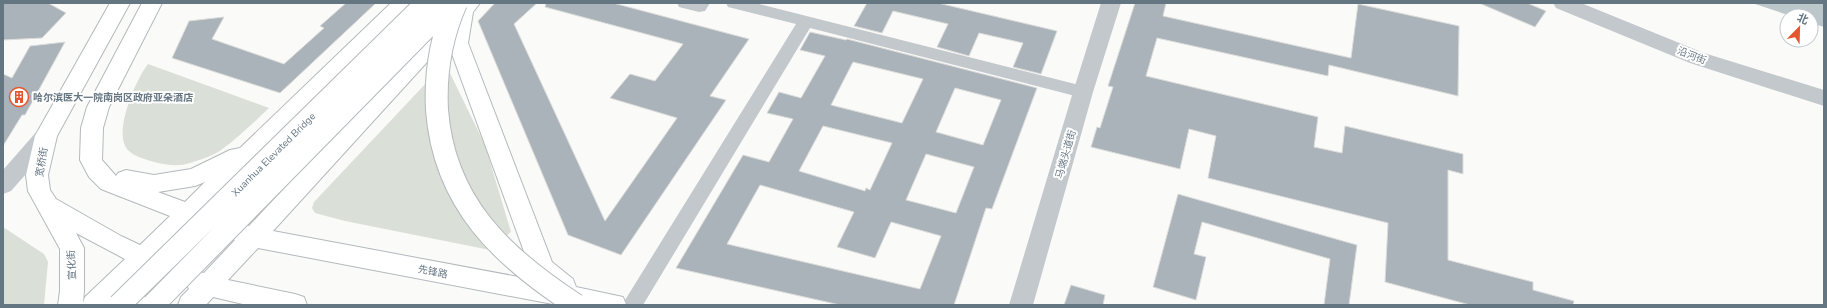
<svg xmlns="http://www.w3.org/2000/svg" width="1827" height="308" viewBox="0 0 1827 308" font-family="'Nunito Sans','Noto Sans SC',sans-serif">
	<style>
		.green { fill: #dadfd7 }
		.water { fill: #bbc7cb }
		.building { fill: #aab3b9; stroke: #dcdcda; fill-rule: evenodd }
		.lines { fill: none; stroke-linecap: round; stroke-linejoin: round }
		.trunk-casing { stroke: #b4b9bd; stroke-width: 2 }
		.minor { fill: #c3c8cc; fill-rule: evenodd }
		.tertiary { fill: #c3c8cc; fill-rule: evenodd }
		.trunk { fill: #fff; fill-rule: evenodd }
		.trunk-bridge-casing { stroke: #b4b9bd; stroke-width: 24; stroke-linecap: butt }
		.trunk-bridge { stroke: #fff; stroke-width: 22 }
		.labels { text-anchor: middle; stroke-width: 4; stroke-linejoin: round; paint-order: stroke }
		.street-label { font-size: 10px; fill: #657683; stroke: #fff }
		.poi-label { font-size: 10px; font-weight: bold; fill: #657683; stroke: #fff; text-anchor: start }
	</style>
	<rect width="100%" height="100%" fill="#fafaf8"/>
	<path class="green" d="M445,63l40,82 26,87 -21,18 -145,-29 -30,-8 -3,-5 2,-6z
		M148,64l121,44c-15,14 -31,30 -48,42 -9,6 -21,10 -31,13 -13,4 -26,2 -39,-2 -7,-2 -17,-5 -22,-10 -18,-15 7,-72 19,-87z
		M3,227l41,27 4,8 -4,43h-41z"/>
	<path class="water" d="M1752,3l72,1v23l-13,-4v-7h-20z"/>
	<path class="building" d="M3,3h45l18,10 -24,25 -39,2z
		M346,3h30l-96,90 -108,-35 17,-37 35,-4 -12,22 72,25 40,-36 -4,-2z
		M495,3h42l-23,21 91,197 72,-103 -67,-20 20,-24 25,7 28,-37 -138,-37 1,-4h67l136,36 -39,57 16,4 -105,155 -53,-20 -90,-214z
		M867,3h71l119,28 -16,43 -28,-7 10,-24 -44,-10 -10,23 -32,-9 11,-23 -55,-13 -11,22 -28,-7z
		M1135,3h31l-3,13 188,42 7,-54 101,22 -1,70 -129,-31 -1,11 -171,-38 -11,38 172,41 -4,30 28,6 3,-27 118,28v20l-15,-4v90l85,22v8l41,11 -1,4h-103l-85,-23 3,-59 -180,-45 8,-42 -27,-7 -9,40 -89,-22 6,-20 3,1 13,-41 -5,-1z
		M1479,3h48l19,8 -11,16z
		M810,32l36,8 1,-1 190,49 -45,121 -6,-1 -32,97h-114l-164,-37 67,-113 26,7 24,-43 -26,-6 12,-21 22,6 24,-42 -25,-6zM853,62l70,17 -21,44 -71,-18zM955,88l46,12 -18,45 -47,-13zM823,126l69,17 -22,47 -4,-2 -1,3 -66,-20zM926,154l48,13 -18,46 -50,-13zM760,185l94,27 -17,35 38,11 16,-36 50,14 -21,53 -193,-45z
		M65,42l-40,73h-3l-19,31v-72l9,4 18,-32z
		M1178,194l179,51 -8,60h-25l6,-46 -128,-37 -8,32 12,3 -10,43 -43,-13z
		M1071,285l34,10 -2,10h-39z"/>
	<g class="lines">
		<g class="trunk-casing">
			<path id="trunk" d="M110,3h20l-73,133 -9,39 2,15 6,9 65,37 19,9 30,-29 -69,-27 -12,-12 -9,-17 1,-32 6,-21 55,-104h20l-53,104 -6,21 -1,32 14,16 2,-3 8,-3 28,5 37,-6 39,-19 10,-2 151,-145h22l-207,207 43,16 208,-223h23l-7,9 -5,31 84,219 21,17 3,8 47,10 3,8h-68l-300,-57 -30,32 67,14 9,3 3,8h-60l-34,-8 -7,8h-28l3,-8 8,-8 -4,-8 3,-7 9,-3 7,2 31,-33 -43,-16 -30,30 5,8 -4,7 -8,3 -8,-3 -37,36h-52l2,-14v-42l-32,-58 -2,-16 9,-39zM449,38l-1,5 82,225 3,7 7,6 -267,-50zM205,182l-20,20 -27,-10 37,-6zM76,233l49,26 -40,38 -2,6 1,-12v-43z"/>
		</g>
		<path class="minor" d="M677,3h33l-5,8 -6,1 -20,-5z
			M726,3h29l328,83 6,2 3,4 -3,4 -6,2 -273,-70 -167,277h-21l174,-281 -68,-17z"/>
		<path class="tertiary" d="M1101,3h20l-28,89 -60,213h-24l64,-213z
			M1553,3h28l123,50 120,37v16l-134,-43 -134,-55z
			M46,128l8,2 3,6 -3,6 -43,49 -8,3v-24l35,-40z"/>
		<use href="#trunk" class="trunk"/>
		<g class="trunk-bridge-casing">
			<path id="trunk-bridge" d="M456,3c-15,34 -21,69 -19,107 7,93 65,147 139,195
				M119,305l308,-302
				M153,305l297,-302"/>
		</g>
		<use href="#trunk-bridge" class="trunk-bridge"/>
	</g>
	<defs>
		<g id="building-ring" transform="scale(1)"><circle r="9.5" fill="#fff" stroke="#e4572e" stroke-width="1.5"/><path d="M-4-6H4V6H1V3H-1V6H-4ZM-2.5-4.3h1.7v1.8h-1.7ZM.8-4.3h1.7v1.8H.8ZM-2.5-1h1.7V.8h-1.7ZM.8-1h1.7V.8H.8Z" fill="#e4572e"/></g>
	</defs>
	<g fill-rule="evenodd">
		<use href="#building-ring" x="19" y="97"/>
	</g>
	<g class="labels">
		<g class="street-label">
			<text transform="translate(1692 55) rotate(21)" y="4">沿河街</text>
			<text transform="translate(273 154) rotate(-45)" y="4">Xuanhua Elevated Bridge</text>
			<text transform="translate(1065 154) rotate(-74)" y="4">马端头道街</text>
			<text transform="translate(41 162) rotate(-81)" y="4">宽桥街</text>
			<text transform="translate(71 265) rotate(-93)" y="4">宣化街</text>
			<text transform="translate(433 271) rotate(11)" y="4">先锋路</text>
		</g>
		<g class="poi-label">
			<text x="33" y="101">哈尔滨医大一院南岗区政府亚朵酒店</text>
		</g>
	</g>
	<rect width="1827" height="308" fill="none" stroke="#657683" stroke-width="8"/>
	<g transform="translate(1799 28) rotate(23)"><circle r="19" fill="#ffffff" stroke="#c1c8cd"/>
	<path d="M0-3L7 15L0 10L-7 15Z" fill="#e4572e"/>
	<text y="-6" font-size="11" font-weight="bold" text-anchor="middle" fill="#657683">北</text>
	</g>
</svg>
